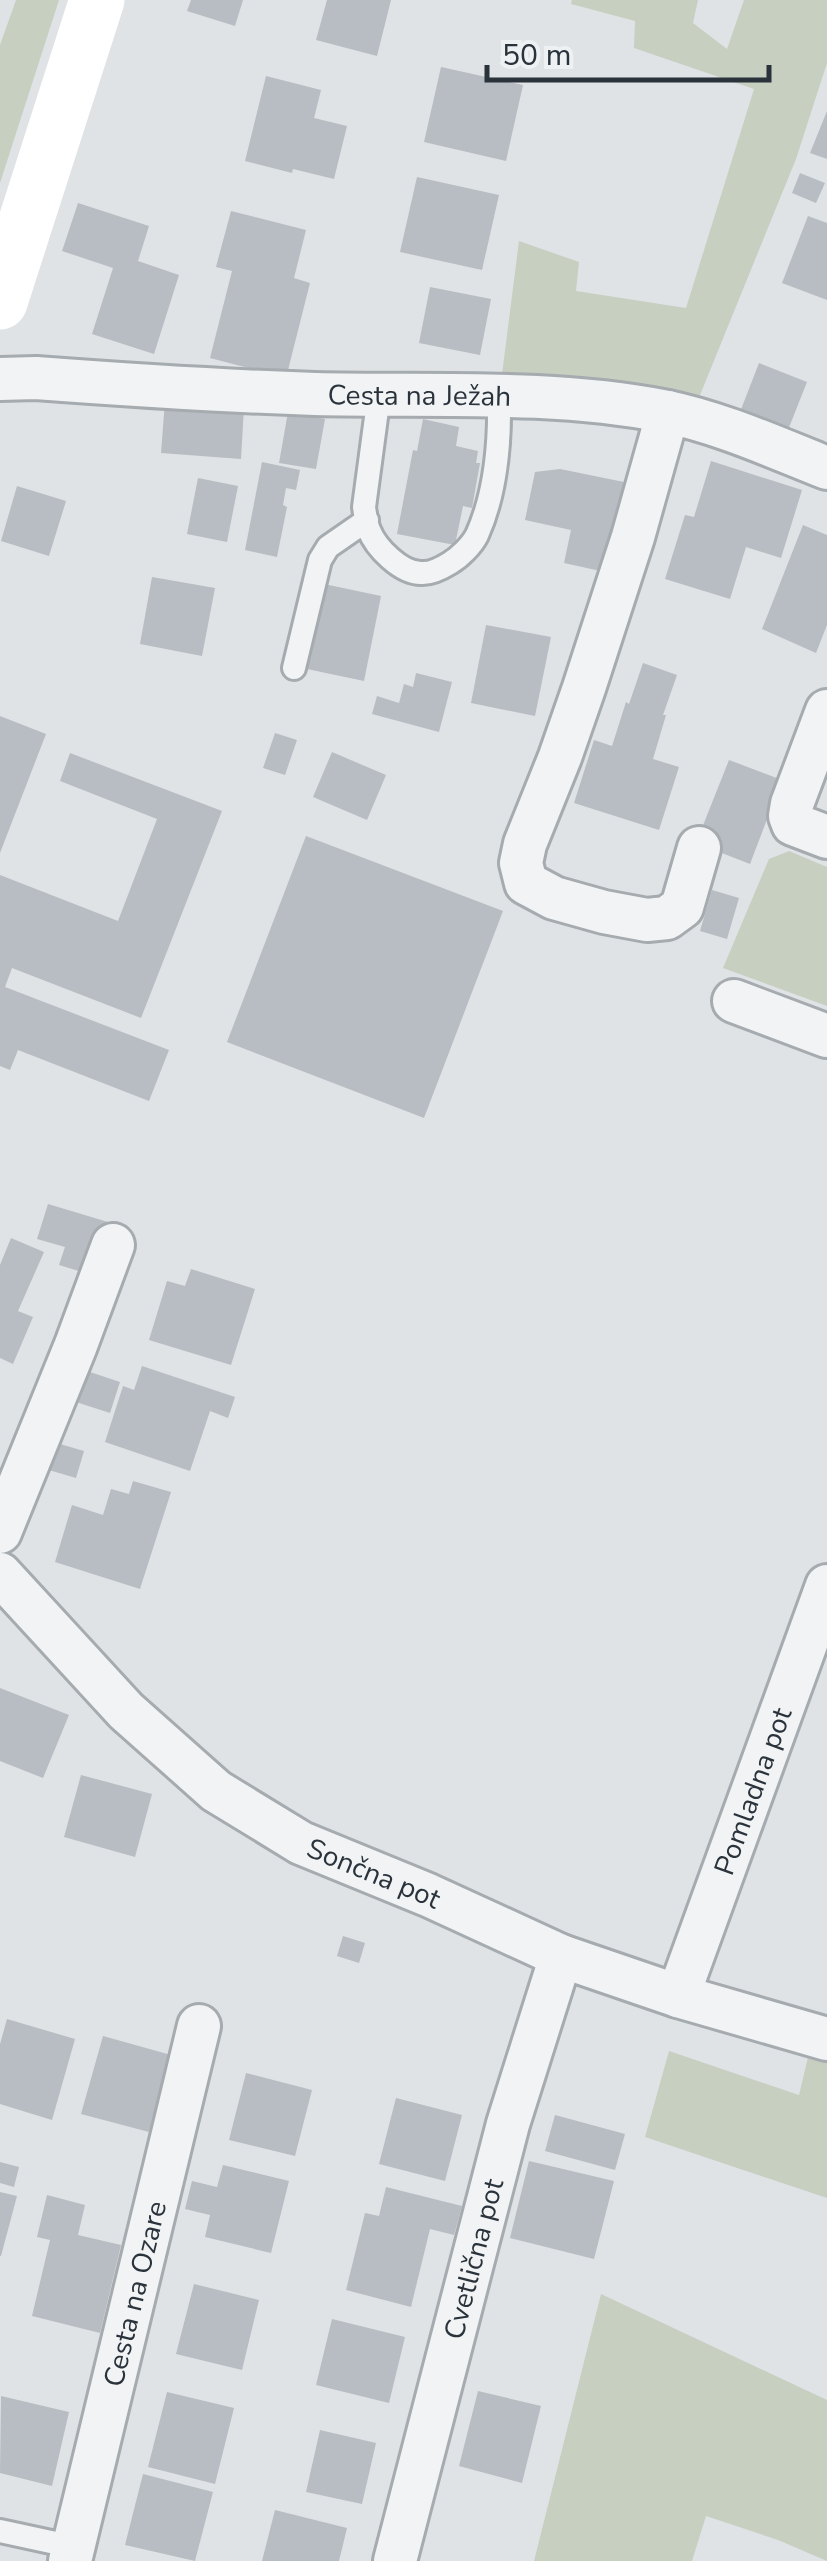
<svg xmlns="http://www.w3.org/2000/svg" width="827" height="2561" viewBox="0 0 827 2561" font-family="'Nunito Sans',sans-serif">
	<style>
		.green { fill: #c7cfc1 }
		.building { fill: #b7bdc2 }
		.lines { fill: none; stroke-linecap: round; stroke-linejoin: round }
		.service-casing { stroke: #a5abaf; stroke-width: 28 }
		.minor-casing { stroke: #a5abaf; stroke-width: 48 }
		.service { stroke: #f1f3f5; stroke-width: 22 }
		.minor { stroke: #f1f3f5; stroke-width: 42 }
		.secondary { stroke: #fff; stroke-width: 55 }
		.labels { text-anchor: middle; stroke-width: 8; stroke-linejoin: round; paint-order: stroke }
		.street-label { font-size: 28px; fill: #2a333b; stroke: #eef1f4 }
	</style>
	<rect width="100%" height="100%" fill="#dfe3e6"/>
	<path class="green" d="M16,0h43l-59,183v-138z
		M572,0h126l-5,23 34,26 17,-49h83v63l-31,96 -98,241 -197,-18 18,-141 60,21 -3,29 110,17 68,-219 -120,-41 1,-27 -64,-17z
		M789,851l38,16v139l-104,-38 46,-109z
		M810,2049l17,3v146l-182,-61 24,-86 130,44z
		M601,2294l226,106v161l-49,-21 -72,-24 -14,45h-158z"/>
	<path class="building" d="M191,0h52l-8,26 -48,-15z
		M327,0h64l-14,56 -61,-16z
		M441,67l82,18 -17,76 -82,-19z
		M266,76l55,14 -7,28 33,8 -13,53 -41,-10 -1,4 -47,-12z
		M827,111v48l-17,-6z
		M800,173l25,10 -9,20 -24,-10z
		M417,177l82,18 -17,75 -82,-18z
		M78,203l71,23 -11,35 41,14 -25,79 -62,-20 21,-66 -51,-17z
		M231,211l75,19 -12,48 16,5 -24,95 -76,-20 22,-87 -16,-4z
		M808,216l19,7v77l-45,-17z
		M430,287l61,12 -11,56 -61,-12z
		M759,363l48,19 -19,48 -48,-18z
		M165,401l79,6 -3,52 -80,-6z
		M288,412l37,7 -9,50 -37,-6z
		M423,419l36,8 -3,19 22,5 -2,12h4l-8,45 -9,-2 -8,39 -58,-11 16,-84 4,1z
		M711,461l91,29 -21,68 -35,-11 -16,52 -65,-20 20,-64 9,2z
		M262,462l38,8 -4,20 -10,-2 -3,17 4,2 -10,50 -32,-7z
		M560,469l64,13 -19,90 -41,-9 7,-33 -46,-10 10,-48z
		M198,478l40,8 -11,56 -40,-8z
		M17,486l49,15 -17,55 -48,-15z
		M803,525l24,10v90l-11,28 -54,-24z
		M152,577l63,11 -13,68 -62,-12z
		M324,584l57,12 -17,85 -57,-12z
		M486,625l65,12 -16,79 -64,-13z
		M643,663l34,12 -14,40h3l-13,44 26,8 -20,63 -85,-27 20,-63 18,6 14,-44 3,2z
		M416,673l36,9 -13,50 -67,-18 5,-18 22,7 5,-19 9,3z
		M0,716l46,18 -46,119z
		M275,733l22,7 -12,35 -22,-7z
		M332,752l54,23 -19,45 -54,-23z
		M70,753l152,58 -81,207 -129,-50 -7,19 164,63 -20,51 -131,-51 -8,20 -10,-4v-191l118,46 39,-102 -97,-38z
		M729,760l53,20 -32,84 -54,-21z
		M306,836l197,75 -79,207 -197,-76z
		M712,890l27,8 -12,41 -27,-8z
		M48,1204l60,18 -16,53 -33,-10 6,-18 -28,-8z
		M11,1238l33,14 -26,59 15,6 -20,47 -13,-6v-93z
		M191,1269l64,20 -24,76 -82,-25 18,-59 18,5z
		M142,1366l93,31 -7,21 -18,-7 -20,60 -85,-29 18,-56 11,4z
		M84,1370l36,12 -10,31 -37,-12z
		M50,1441l34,10 -8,27 -34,-10z
		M133,1481l38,11 -31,97 -85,-27 17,-57 31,10 8,-26 18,5z
		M0,1688l69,27 -26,63 -43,-17z
		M81,1775l71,19 -17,63 -71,-20z
		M343,1936l22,7 -6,20 -22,-7z
		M7,2019l68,20 -23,81 -52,-16v-60z
		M103,2036l68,19 -22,77 -68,-18z
		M246,2073l66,17 -17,66 -66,-16z
		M396,2098l66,17 -17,66 -66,-17z
		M555,2115l70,19 -10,36 -70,-19z
		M529,2161l85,20 -20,78 -84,-21z
		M0,2162l19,5 -5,20 -14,-4z
		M223,2165l66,16 -18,72 -66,-16 5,-22 -25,-6 7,-28 25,6z
		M386,2187l76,19 -8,29 -24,-6 -19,78 -65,-17 19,-77 14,3z
		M0,2192l17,4 -16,60h-1z
		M47,2195l38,10 -7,30 43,10 -21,88 -68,-17 18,-76 -13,-3z
		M194,2284l65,16 -17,70 -66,-16z
		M332,2319l73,18 -16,66 -73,-18z
		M478,2391l63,15 -19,77 -63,-17z
		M167,2392l67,16 -19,76 -67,-17z
		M1,2396l68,16 -17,74 -52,-13z
		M320,2430l56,13 -14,61 -56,-12z
		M143,2474l70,18 -18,69 -70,-16z
		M275,2510l72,18 -8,33h-77z"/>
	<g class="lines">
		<g class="service-casing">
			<path id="service" d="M379,395l-15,112c1,7 2,16 5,23 7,18 32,43 52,43 10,1 21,-5 29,-10 10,-6 22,-18 27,-28 19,-42 23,-93 22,-138
				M294,668l26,-108 8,-13 39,-27
				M0,2531l74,16"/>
		</g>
		<g class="minor-casing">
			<g id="minor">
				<path id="s1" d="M0,379l36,-1c93,7 186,13 279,16 115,3 234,-5 348,17 56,11 111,36 164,57"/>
				<path d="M668,412l-35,125 -49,151 -24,69 -35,87 -4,19 5,20 28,15 50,14 43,8 20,-2 15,-11 17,-59"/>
				<path d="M827,711l-35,93 -2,12 3,8 34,13"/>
				<path d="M734,1001l93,35"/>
				<path d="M0,1532l76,-187 37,-100"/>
				<path id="s2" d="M0,1574l126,137 90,80 85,52 127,52 133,61 117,40 149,43"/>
				<path id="s3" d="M678,1996l149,-410"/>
				<path id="s4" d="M70,2561l129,-535"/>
				<path id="s5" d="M395,2561l113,-437 53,-168"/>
			</g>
		</g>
		<use href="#service" class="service"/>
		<use href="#minor" class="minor"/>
		<path class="secondary" d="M0,302l97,-302"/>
	</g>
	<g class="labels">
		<g class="street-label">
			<text dy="10" stroke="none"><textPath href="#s1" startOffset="420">Cesta na Ježah</textPath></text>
			<text dy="10" stroke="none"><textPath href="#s3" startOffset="218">Pomladna pot</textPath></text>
			<text dy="10" stroke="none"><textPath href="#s2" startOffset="485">Sončna pot</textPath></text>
			<text dy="10" stroke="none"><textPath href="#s5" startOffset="312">Cvetlična pot</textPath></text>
			<text dy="10" stroke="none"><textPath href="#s4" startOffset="275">Cesta na Ozare</textPath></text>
		</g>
	</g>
	<path d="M487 65v15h282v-15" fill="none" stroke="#2a333b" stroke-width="5"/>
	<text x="502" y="65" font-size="30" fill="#2a333b" stroke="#eef1f4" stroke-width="8" paint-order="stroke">50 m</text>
</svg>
